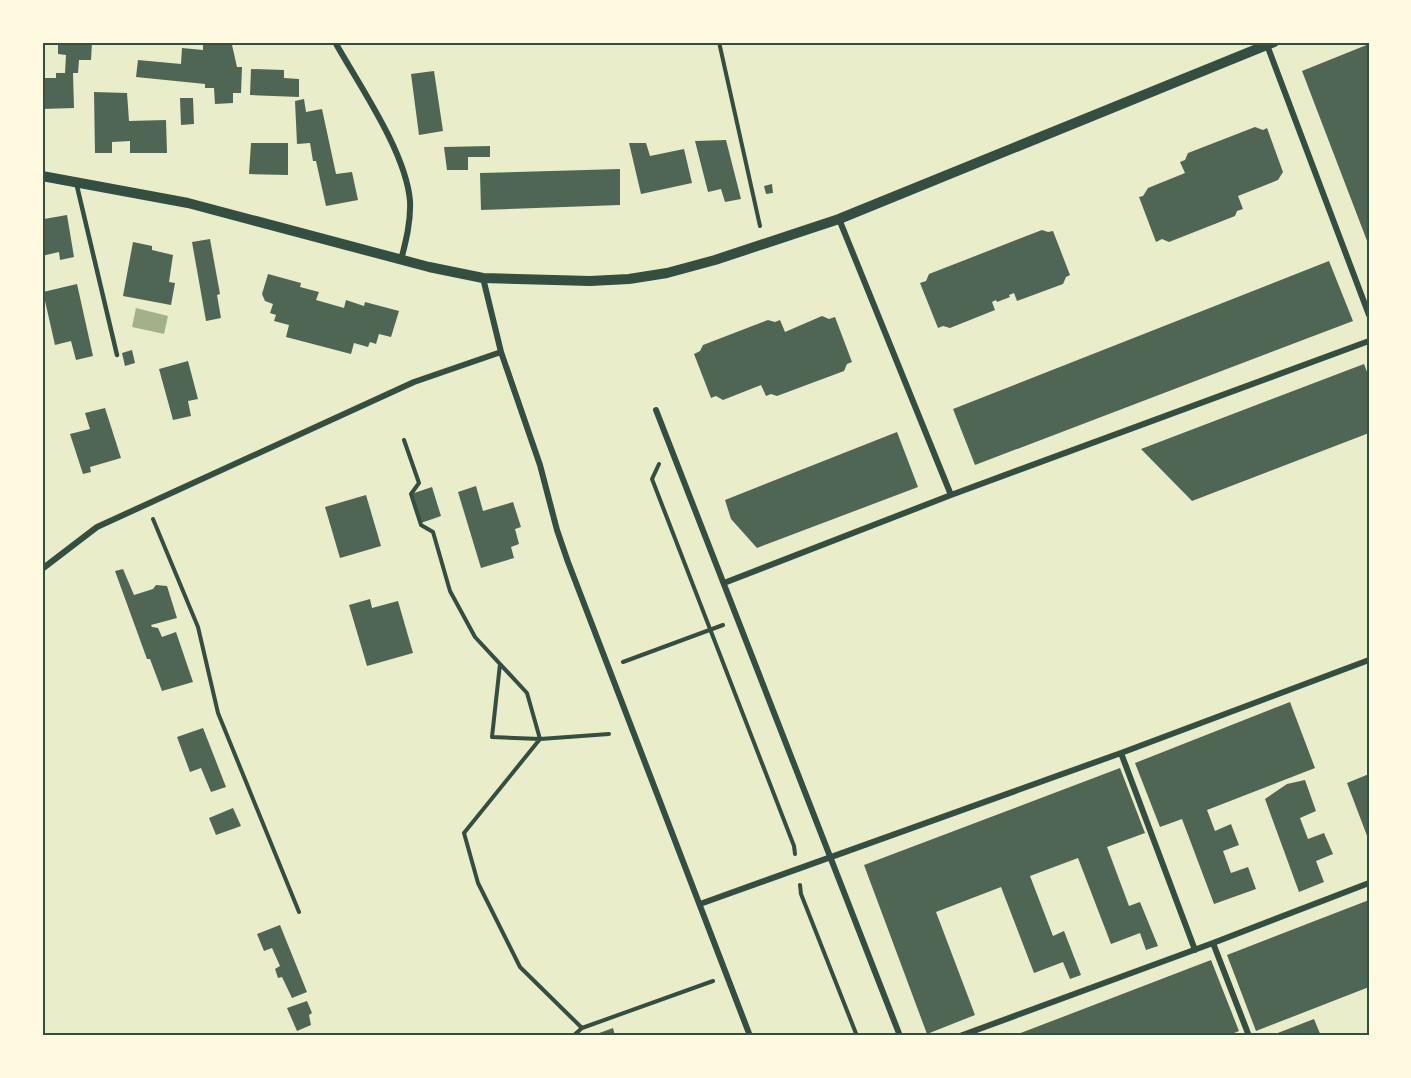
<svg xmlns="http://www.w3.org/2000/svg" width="1411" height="1078" viewBox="0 0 1411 1078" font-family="'Titillium Web',sans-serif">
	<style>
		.water { fill: #a3b18a }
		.building { fill: #4f6655 }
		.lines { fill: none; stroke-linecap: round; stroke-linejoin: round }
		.path { stroke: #344e41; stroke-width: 4 }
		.service { stroke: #344e41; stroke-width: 4.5 }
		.minor { stroke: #344e41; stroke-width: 6 }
		.tertiary { stroke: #344e41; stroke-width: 10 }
		.neatline { fill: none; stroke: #344e41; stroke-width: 2 }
	</style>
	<rect width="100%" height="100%" fill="#e9edc9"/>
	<path class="water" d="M136,308l32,8 -4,18 -32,-7z"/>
	<path class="building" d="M58,42h34l-1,18h-12l-1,13h-5l1,35 -32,1v-31h14v-5h9l1,-18 -8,-1z
		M203,44l29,1 5,22h5l-1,26h-8v10l-18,1 -1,-16h-9v-4l-69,-7 2,-17 43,4 1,-16 21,2z
		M1369,44v202l-67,-175z
		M251,69l33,1v8l15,1v18l-49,-2z
		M434,71l9,60 -24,4 -8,-61z
		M94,92l33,1 2,28 37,-1 1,33h-37v-12l-18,1v11h-17z
		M180,98h13l1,26 -13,1z
		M304,99l2,13 16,-3 14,65 16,-2 6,28 -32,6 -10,-45h-3l-3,-18 -13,1 -2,-43z
		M1255,127l8,3 4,-2 16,44 -5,8 -40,16 5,13 -6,2 -2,5 -66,26 -7,-3 -6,3 -17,-45 4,-1 5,-8 37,-15 -5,-11 5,-2 3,-7z
		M726,140l15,59 -16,3 -4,-13 -13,3 -13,-51z
		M251,143h37v32l-39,-1z
		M629,143h17l4,13 34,-7 8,34 -51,11z
		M490,146v11h-22v13h-21l-3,-23z
		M620,169v36l-139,5 -1,-37z
		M772,184l1,9 -7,1 -2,-8z
		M42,213l2,6 23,-4 7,42 -14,3 -1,-8 -17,4z
		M1042,230l6,2 5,-1 17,44 -4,2 -3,7 -46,17 -3,-8 -5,2 1,2 -13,5 -1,-2 -4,2 3,8 -45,18 -7,-2 -5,2 -18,-45 6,-2 3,-7z
		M210,239l10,55 -3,1 4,23 -15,3 -14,-79z
		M133,242l19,4v4l21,5 -4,27 6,1 -4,22 -48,-9z
		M1329,261l24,60 -378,144 -22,-56z
		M268,274l33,9 -1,4 19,5 -3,8 28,8 2,-8 18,6 1,-4 34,9 -8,26 -12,-3 -3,10 -6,-2 -2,5 -14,-4 -3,11 -65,-17 3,-12 -15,-4 2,-6 -6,-2 3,-9 -8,-3 -3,-7z
		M77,284l16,72 -17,4 -5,-19 -16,4 -12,-53z
		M822,316l7,3 6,-2 17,45 -5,2 -3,7 -67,25 -6,-2 -5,2 -5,-11 -38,15 -7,-4 -5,2 -17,-44 6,-3 3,-6 65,-25 7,2 5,-2 5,12z
		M132,350l3,13 -10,3 -3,-13z
		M188,361l10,38 -10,2 3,15 -18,4 -14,-51z
		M1364,364l5,13v56l-177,68 -51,-52z
		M105,408l16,50 -31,9 1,5 -8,2 -13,-40 20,-5 -5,-16z
		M897,432l21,55 -161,61 -26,-29 -6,-19z
		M476,486l7,25 30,-9 8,25 -6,2 4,15 -8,3 3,11 -33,10 -23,-76z
		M432,487l9,29 -20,7 -10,-29z
		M366,495l15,51 -41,12 -15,-51z
		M123,569l11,26 19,-6 3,-4 11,1 10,32 -26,7 1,2 6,1 4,9 14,-5 17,50 -31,9 -12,-32h-3l-32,-88z
		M370,599l2,9 26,-7 15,52 -46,13 -18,-61z
		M1290,702l25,66 -108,42 8,21 16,-7 8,21 -16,6 8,22 17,-6 8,22 -42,15 -32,-85 -22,8 -25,-64z
		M203,728l23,59 -15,5 -10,-24 -11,4 -13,-35z
		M1120,768l25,65 -38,14 22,59 11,-4 18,44 -12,4 -6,-17 -29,11 -33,-86 -48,18 23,60 11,-5 17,44 -11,4 -7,-17 -29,11 -33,-86 -65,25 39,103 -48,19 -63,-169z
		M1369,774v67l-22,-58z
		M1305,780l11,31 -16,7 8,21 16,-6 9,21 -17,7 8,21 -25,10 -34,-93 22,-15z
		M233,808l8,18 -25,9 -7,-17z
		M1369,900v87l-113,44 -29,-76z
		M280,925l27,67 -15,6 -10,-21 -4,1 -3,-9 5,-3 -8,-18 -8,3 -7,-17z
		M1211,960l28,71 -12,5h-214z
		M307,1001l5,12 -3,2 2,10 -14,6 -10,-23z
		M1314,1019l7,17h-51z
		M613,1028l2,8h-24z"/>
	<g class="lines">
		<path class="path" d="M719,42l41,184
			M404,440l15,43 -8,11 10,31 12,7 17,59 25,46 52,56 13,46 -76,94 14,50 42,84 62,61 131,-47
			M659,464l-7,15 142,367 1,8
			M153,519l45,108 20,86 81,199
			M623,662l100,-37
			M500,664l-8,73 48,2 69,-5
			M800,885l1,9 56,142
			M573,1036l9,-8"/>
		<path class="service" d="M76,182l41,173"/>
		<path class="minor" d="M335,42c24,43 71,110 75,159 1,20 -4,40 -9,59
			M1267,45l102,270
			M839,219l112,276
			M483,278l18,74 39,113 17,65 11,32 182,474
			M656,410l244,626
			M42,569l55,-42 317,-145 87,-30
			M724,583l227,-88 418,-154
			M1121,753l74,197
			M700,904l421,-151 248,-93
			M1213,943l36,93
			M960,1036l253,-93 156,-60"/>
		<path class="tertiary" d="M42,176l146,27 241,64 54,11 107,3 39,-2 38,-6 48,-13 124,-41 435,-177"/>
	</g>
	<rect width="1411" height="1078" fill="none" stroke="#fefae0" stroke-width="87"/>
	<rect x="44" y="44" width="1324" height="990" class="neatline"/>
</svg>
